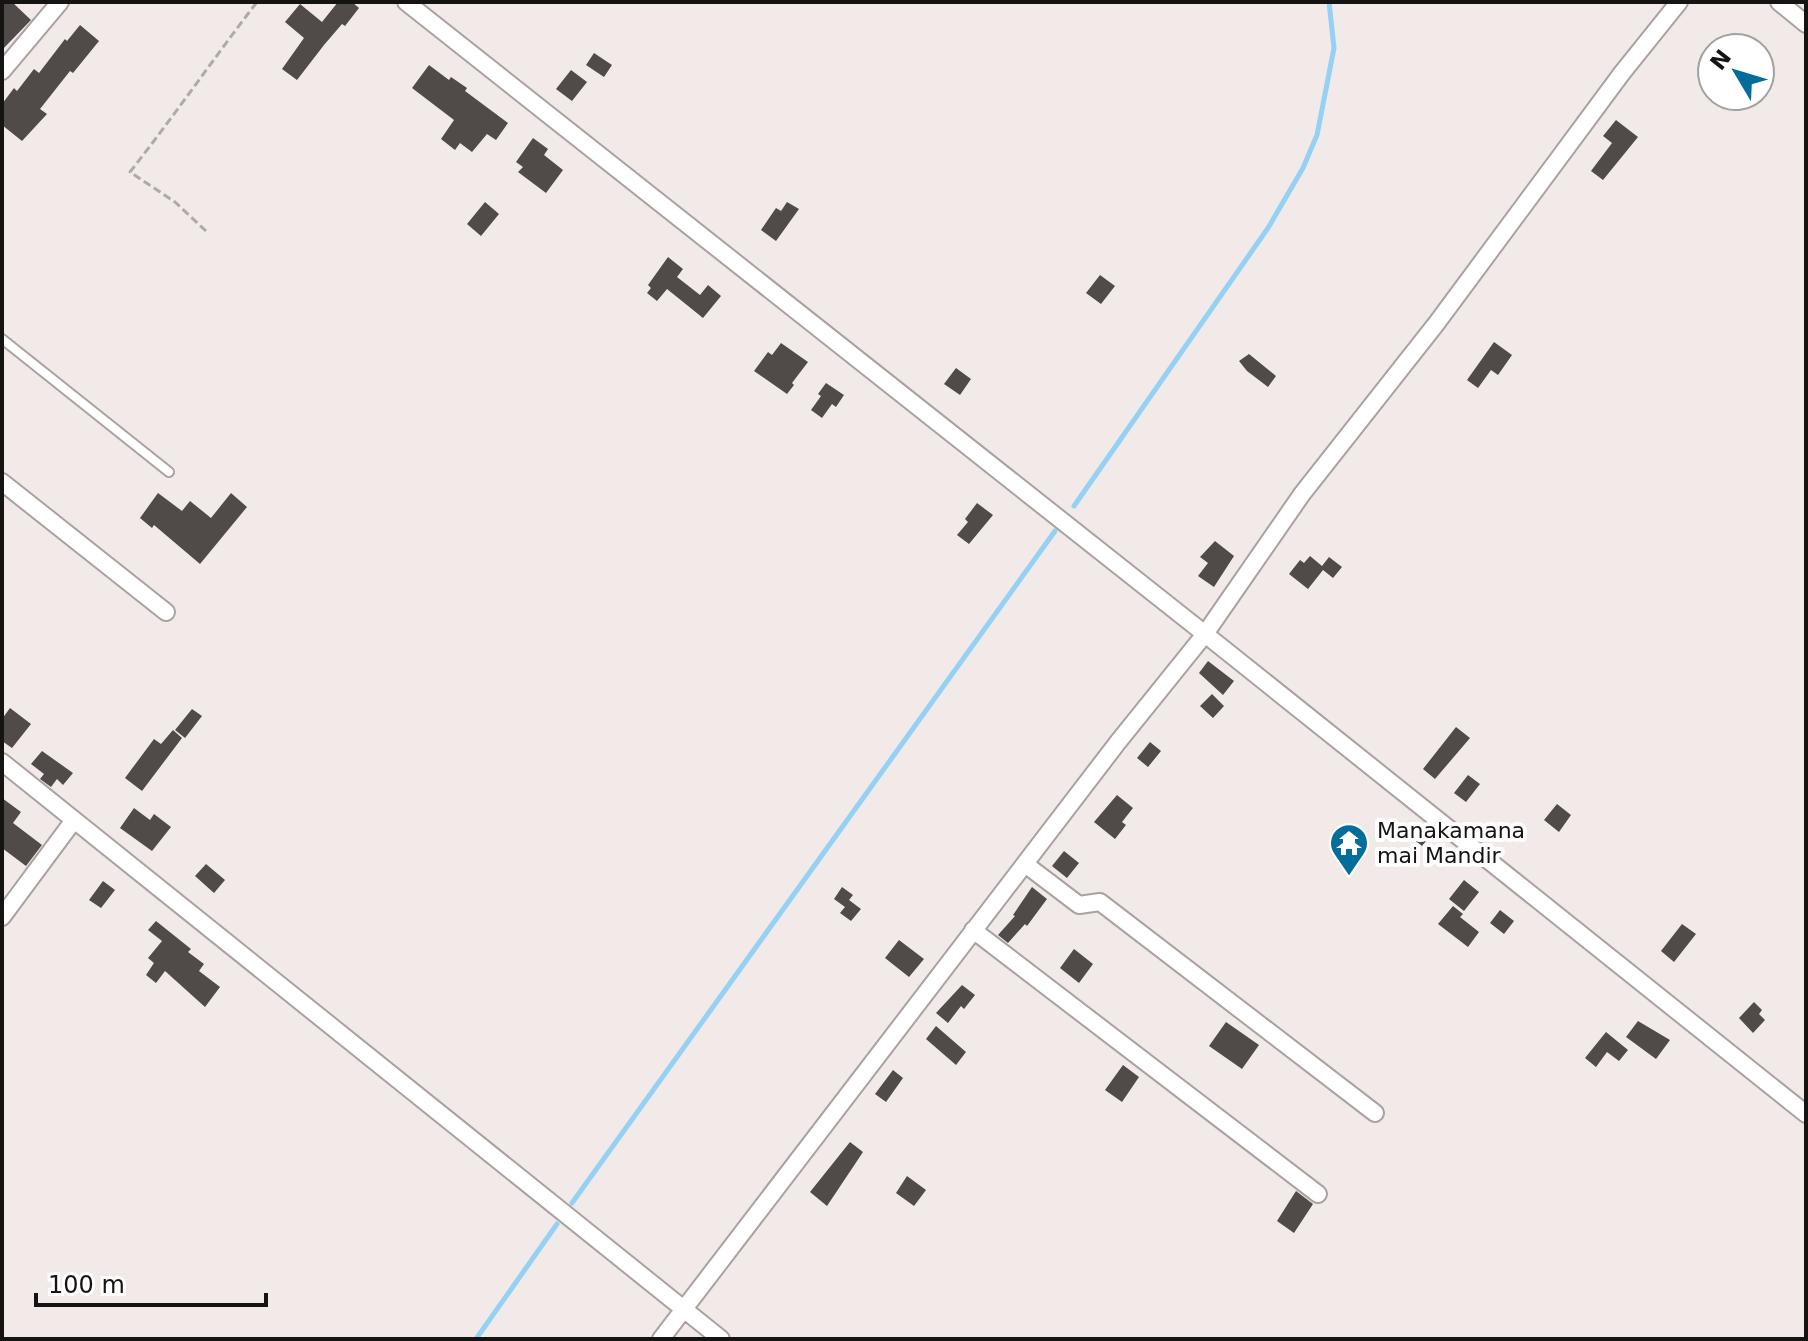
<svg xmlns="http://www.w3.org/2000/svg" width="1808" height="1341" viewBox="0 0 1808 1341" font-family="'DejaVu Sans',sans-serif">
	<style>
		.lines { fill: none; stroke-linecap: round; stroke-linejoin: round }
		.stream { stroke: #95d0f5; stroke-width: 5 }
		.building { fill: #504a48 }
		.service-casing { stroke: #aaa2a0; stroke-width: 12 }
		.minor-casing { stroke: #aaa2a0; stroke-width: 20 }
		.path { stroke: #afa9a7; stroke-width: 3; stroke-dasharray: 8 4; stroke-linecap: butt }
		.service { stroke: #fff; stroke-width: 8 }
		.minor { stroke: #fff; stroke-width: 16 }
		.labels { text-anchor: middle; stroke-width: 8; stroke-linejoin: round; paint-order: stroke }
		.poi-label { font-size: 22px; fill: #161313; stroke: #fff; text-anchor: start }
	</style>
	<rect width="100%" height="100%" fill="#f2eae8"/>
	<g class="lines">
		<path class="stream" d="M1074,506l194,-278 35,-60 14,-33 17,-87 -5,-46
			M572,1203l483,-672
			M476,1339l81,-115"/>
	</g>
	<path class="building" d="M2,2h10l19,18 -29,30z
		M338,2h14l7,6 -14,18 -3,-2 -18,21 -27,35 -15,-11 22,-31 -19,-16 15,-18 22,18z
		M80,25l19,16 -26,32 -3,-2 -30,38 7,5 -25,27 -20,-16v-21l12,-16 3,3 17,-22 5,4 26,-34 2,2z
		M594,53l18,12 -8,12 -18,-12z
		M429,65l20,15 2,-3 16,11 -2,3 43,32 -12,17 -9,-6 -15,18 -12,-9 -5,7 -14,-11 13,-19 -42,-32z
		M571,70l16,12 -15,19 -16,-12z
		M1616,120l22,17 -35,43 -12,-9 21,-28 -9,-7z
		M533,138l15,11 -4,6 19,15 -17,23 -28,-21 5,-5 -7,-5z
		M485,202l14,12 -18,22 -14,-12z
		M787,202l12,7 -23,32 -15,-11 15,-22 5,3z
		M668,257l15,12 -6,8 23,18 8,-10 13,11 -18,22 -36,-29 -10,12 -10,-8 4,-5 -3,-3z
		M1100,275l15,11 -14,18 -15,-11z
		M1494,342l18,13 -14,20 -7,-5 -13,18 -11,-8z
		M781,343l27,19 -16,21 2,2 -7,9 -33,-23 14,-19 4,3z
		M1249,354l27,22 -8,11 -21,-16 -8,-10z
		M956,368l15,11 -11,16 -16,-11z
		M826,383l18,12 -8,12 -4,-3 -10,14 -11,-8 10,-14 -3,-2z
		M158,493l24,18 8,-10 21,17 20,-25 16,14 -47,57 -46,-39 -2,3 -12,-10z
		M977,503l16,12 -24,29 -12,-9 11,-13 -3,-3z
		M1215,541l19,15 -20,31 -16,-11 10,-13 -8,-6z
		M1310,556l12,10 7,-9 13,10 -9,11 -10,-8 -15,19 -19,-15 11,-14 4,3z
		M1208,661l26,20 -11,14 -24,-22z
		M1212,694l12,12 -11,12 -13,-12z
		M10,708l21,16 -19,24 -10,-7v-22z
		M192,709l10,7 -17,22 -10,-8z
		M1456,727l14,11 -35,41 -12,-10z
		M173,730l9,8 -40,53 -17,-13 29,-39 7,5z
		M1150,742l11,9 -13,16 -11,-9z
		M42,751l31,22 -10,12 -6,-6 -6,8 -11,-8 4,-5 -13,-10z
		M1468,775l12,9 -14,18 -12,-9z
		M1117,795l16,13 -11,14 4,3 -11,14 -21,-17z
		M2,798l19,14 -8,11 29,22 -16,21 -24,-18z
		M1557,804l14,11 -12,17 -15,-12z
		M134,808l16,12 4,-6 17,13 -19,24 -32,-23z
		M1422,824l11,8 -11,14 -10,-8z
		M1064,851l15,12 -12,15 -15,-12z
		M206,864l19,16 -11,13 -19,-17z
		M1464,880l15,12 -15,19 -15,-12z
		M103,881l12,9 -14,18 -12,-8z
		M842,887l11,8 -4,5 12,9 -10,12 -11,-8 5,-6 -11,-8z
		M1032,887l15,12 -20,27 -2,-2 -17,19 -10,-8 17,-19 -2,-1z
		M1453,906l10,8 -3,3 19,15 -11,15 -30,-23z
		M1500,910l14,11 -10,13 -14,-11z
		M156,921l35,28 -3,3 16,12 -5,7 21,16 -15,20 -40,-36 -9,12 -10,-8 8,-12 -6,-5 14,-17 -14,-11z
		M1682,924l14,10 -22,28 -13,-11z
		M899,940l25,19 -15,18 -24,-19z
		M1074,949l19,15 -14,19 -19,-15z
		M962,985l13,10 -11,14 -3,-3 -13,17 -12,-10z
		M1754,1002l8,8 -3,4 6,6 -12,13 -14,-15z
		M1638,1021l32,19 -14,19 -30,-22z
		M1226,1022l33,23 -17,24 -33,-23z
		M936,1026l30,26 -10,13 -30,-26z
		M1606,1032l22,18 -9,11 -12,-9 -11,15 -11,-9z
		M1123,1065l16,12 -17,25 -17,-12z
		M893,1070l10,8 -17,24 -11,-8z
		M850,1142l13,10 -36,54 -17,-14z
		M907,1176l19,14 -12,16 -18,-13z
		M1296,1191l17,13 -19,29 -17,-12z"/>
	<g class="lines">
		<g class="service-casing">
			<path id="service" d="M2,339l167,133"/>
		</g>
		<g class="minor-casing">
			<path id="minor" d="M406,2l799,632 601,480
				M1779,2l27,22
				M2,71l58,-69
				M2,482l164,130
				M2,762l719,577
				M1025,864l54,41 21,-3 275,211
				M2,917l72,-97
				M973,930l345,264
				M661,1339l457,-597 87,-108 97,-140 134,-170 186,-251 57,-71"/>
		</g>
		<path class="path" d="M206,231l-31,-29 -45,-30c44,-56 84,-114 127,-170"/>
		<use href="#service" class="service"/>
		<use href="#minor" class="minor"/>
	</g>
	<defs>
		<g id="temple-pin" transform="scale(2)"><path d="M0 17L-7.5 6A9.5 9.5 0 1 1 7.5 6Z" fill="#046d9a" stroke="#fff"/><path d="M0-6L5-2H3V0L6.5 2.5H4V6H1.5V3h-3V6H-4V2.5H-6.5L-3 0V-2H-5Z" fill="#fff"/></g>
	</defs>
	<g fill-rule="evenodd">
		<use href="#temple-pin" x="1349" y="843"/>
	</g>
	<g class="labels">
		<g class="poi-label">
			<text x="1377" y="838">Manakamana<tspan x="1377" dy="25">mai Mandir</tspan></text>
		</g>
	</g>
	<rect width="1808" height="1341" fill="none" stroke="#161313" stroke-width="8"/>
	<g transform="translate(1736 72) rotate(308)"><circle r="38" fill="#ffffff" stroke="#a2a1a1" stroke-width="2"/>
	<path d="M0-6L14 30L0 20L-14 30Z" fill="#046d9a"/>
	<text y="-12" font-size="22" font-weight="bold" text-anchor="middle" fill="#161313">N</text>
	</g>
	<path d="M36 1293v12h230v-12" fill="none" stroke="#161313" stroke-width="4"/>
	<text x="48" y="1293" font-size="24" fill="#161313" stroke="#ffffff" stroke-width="6" paint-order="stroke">100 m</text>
</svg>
